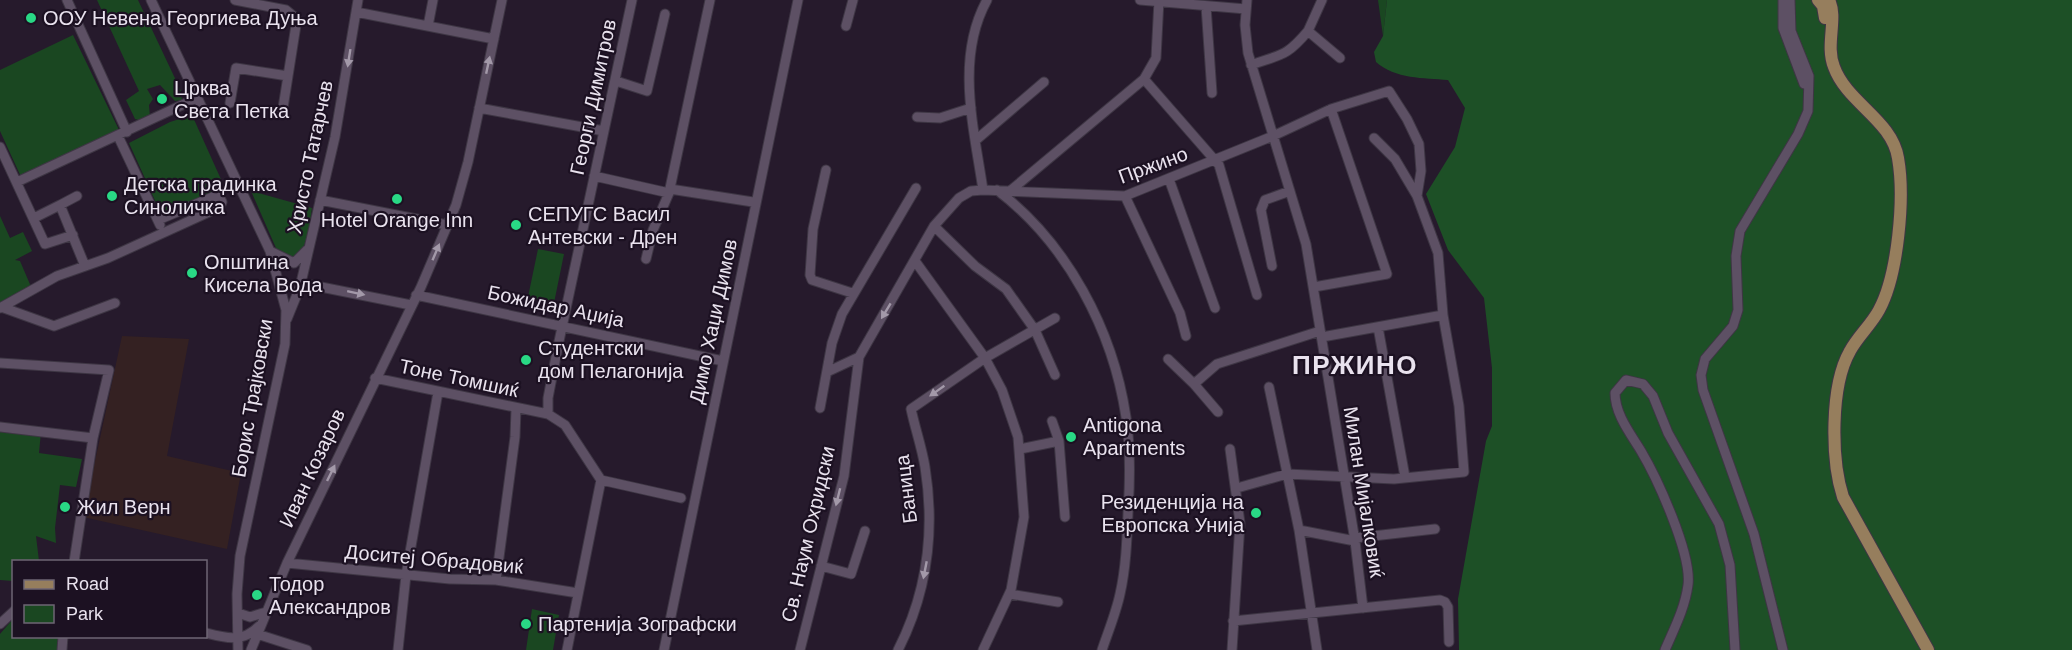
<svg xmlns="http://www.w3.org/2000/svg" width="2072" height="650" viewBox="0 0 2072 650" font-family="Arial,sans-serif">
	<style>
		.industrial { fill: #342122 }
		.green { fill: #1a4721 }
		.forest { fill: #1d5026 }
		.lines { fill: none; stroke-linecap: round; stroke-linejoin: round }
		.minor-casing { stroke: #3e3644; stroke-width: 11 }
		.major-casing { stroke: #3e3644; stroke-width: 14 }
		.minor { stroke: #5d5064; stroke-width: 9 }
		.major { stroke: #967e5d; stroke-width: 12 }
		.oneway { fill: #a399a9 }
		.poi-dot { fill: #29d885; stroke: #1c1122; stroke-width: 2 }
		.labels { text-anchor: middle; stroke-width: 4.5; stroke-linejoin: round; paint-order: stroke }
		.poi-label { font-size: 20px; fill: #e9e2ee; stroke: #1c1122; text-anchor: start }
		.street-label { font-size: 20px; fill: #e9e2ee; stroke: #1c1122 }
		.district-label { font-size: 26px; font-weight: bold; letter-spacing: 1.5px; fill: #e9e2ee; stroke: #1c1122 }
	</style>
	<rect width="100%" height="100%" fill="#261a2c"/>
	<path class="industrial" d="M122,336l67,3 -22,117 74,17 -14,76 -144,-32z"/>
	<path class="green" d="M97,0h41l43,91 1,9 -7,1 -15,-16 -13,4 6,10 -4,6 1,12 -8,4 -7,-2 -9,-19 13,-9z
		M1378,0h9l-4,36z
		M73,35l48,99 -99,45 -22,-48v-61z
		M192,115l32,71 -62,30 -33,-73 41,-21z
		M251,191l61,17c-3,16 -2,41 -20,50l-16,-10z
		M0,216l10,22 13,-6 9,19 -17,9 5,1 12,28 -32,19z
		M538,249l26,5 -10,49 -26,-6z
		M0,427l41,5 -2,21 43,6 -6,28 -16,-2 -5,43 1,15 -20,-7 3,25 -25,1 -1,19 -13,-1z
		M532,609l27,6 -6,35h-27z
		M13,619l1,17 44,1v13h-58v-16z"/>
	<path class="forest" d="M1387,0h685v650h-613l-1,-51 28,-158 6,-15v-58l-8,-70 -36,-48 -22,-56 29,-47 10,-39 -17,-28c-24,-2 -53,-1 -72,-18l-2,-10 9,-16z"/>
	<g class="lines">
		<g class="minor-casing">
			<path id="minor" d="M67,0l60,132
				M151,0l119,251 16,59 -1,34 -45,212 -3,38 1,56
				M235,0l51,10 11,9 -15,95
				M1140,0l106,9
				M1247,0l-2,25 3,28 58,191 49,297 8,67
				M1783,0v28l21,56
				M1206,6l6,87
				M356,12l138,27
				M428,26l5,-26
				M846,26l7,-26
				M1308,31l14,-31
				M1251,65c31,-11 35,-8 57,-34l32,27
				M1144,79l75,86 38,130
				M616,81l31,10 18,-77
				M230,103l6,-35 52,8
				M479,108l125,23
				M917,117l23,1 31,-10
				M118,136l42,89
				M1374,138l21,21 22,37
				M976,140l68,-58
				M0,147l45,97 28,-9
				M826,170l-13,59 -3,46 2,5 40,13
				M594,176l75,17
				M1169,179l46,129
				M17,182l180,-84
				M670,189l83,13
				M983,190c-9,-62 -28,-132 4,-190
				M997,190c70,53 116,140 129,227 5,32 4,64 2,96 -1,26 -2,55 -8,81 -4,19 -12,38 -18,56
				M1010,191l134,-112 12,-21 3,-58
				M1125,196l55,117 6,23
				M320,200l127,25
				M60,205l17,-9
				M34,218l26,-13 25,61
				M934,226l41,40 31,23 29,41 20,45
				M270,251l24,12 13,-13
				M646,259l7,-29 16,-37 41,-193
				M915,261l70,97 17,32 16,47 6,80 -13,73 -28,60
				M1272,266l-11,-56 4,-10 25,-9
				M301,283l110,22
				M1314,287l73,-13 -56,-165
				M416,295l307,66
				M0,308l57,-32 51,-18 112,-51 2,-5 -2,-4 -5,-2 -57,24
				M4,308l50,18 61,-23
				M287,319l13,-32 35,-150 23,-137
				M1378,327l27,150
				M1322,337l121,-22
				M1168,359l26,25 24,28
				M0,363l109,7 -16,68 -19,124
				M827,372l32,-15
				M375,378l173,36 17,11 36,55 80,18
				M1194,384l23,-20 103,-33
				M1269,387l30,143 18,120
				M820,408l12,-65 10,-29 74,-126
				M548,414v-16l10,-52 74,-346
				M1052,421l7,20 6,76
				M0,427l93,11
				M1020,449l39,-8
				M1230,449l10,74 -8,127
				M1299,530l56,11
				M1355,538l80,-9
				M287,563l163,16 46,1 82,13
				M821,566l30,8 14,-43
				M496,580l19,-143 1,-28
				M1010,594l48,8
				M238,613l12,4 16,-5
				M1233,621l207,-21 5,2 3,5 1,35
				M0,624l14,-13
				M206,633c19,5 37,10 53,-7
				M257,634l50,16
				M62,650l1,-14
				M251,650l36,-87 134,-276 35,-82 12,-43 34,-162
				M398,650l8,-75 32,-183
				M567,650l34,-170
				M664,650l134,-650
				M800,650l44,-174 15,-119 75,-131 25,-28 12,-7 12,-1 142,6 148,-60 58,-27 58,-18 18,28 12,25 2,27 -4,25 21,57 5,62 16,91 5,66 -70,7 -107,-5 -50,14
				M898,650c29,-57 37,-120 27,-183 -3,-19 -10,-39 -14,-58l74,-51 70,-40
				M1665,650c9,-21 20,-42 23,-65 4,-31 -31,-107 -47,-134 -11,-18 -26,-37 -26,-58l11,-13 17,4 10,12 15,37 51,91 11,41 5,85
				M1783,650l-29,-116 -51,-144 -2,-15 4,-16 28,-33 5,-16 -2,-54 4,-25 58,-97 10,-23 1,-35 -18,-45 -1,-31"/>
		</g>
		<g class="major-casing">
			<path id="major" d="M1818,0l5,6 2,12
				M1829,0c9,18 -4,45 5,67 13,36 58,53 64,91 7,40 0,117 -19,152 -8,15 -21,26 -29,41 -20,35 -19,109 -7,146l85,153"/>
		</g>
		<use href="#minor" class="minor"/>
		<use href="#major" class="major"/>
	</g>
	<defs><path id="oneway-solid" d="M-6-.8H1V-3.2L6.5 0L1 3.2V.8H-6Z" transform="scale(1.5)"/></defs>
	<g class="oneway">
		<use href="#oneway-solid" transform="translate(349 58) rotate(99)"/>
		<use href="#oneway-solid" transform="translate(488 65) rotate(-78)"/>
		<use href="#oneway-solid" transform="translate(436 252) rotate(-67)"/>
		<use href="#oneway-solid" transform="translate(356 293) rotate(12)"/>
		<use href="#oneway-solid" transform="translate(886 311) rotate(121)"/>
		<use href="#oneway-solid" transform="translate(937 391) rotate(145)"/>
		<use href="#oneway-solid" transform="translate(331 473) rotate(-64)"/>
		<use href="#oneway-solid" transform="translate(838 497) rotate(104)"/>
		<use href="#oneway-solid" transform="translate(925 570) rotate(101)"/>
	</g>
	<g class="poi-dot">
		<circle cx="31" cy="18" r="6"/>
		<circle cx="162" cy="99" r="6"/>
		<circle cx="112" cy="196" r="6"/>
		<circle cx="397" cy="199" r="6"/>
		<circle cx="516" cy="225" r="6"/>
		<circle cx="192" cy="273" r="6"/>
		<circle cx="526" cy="360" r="6"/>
		<circle cx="1071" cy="437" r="6"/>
		<circle cx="65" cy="507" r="6"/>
		<circle cx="1256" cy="513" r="6"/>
		<circle cx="257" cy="595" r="6"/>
		<circle cx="526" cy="624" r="6"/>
	</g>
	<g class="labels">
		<g class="poi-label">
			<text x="43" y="25">ООУ Невена Георгиева Дуња</text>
			<text x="174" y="95">Црква<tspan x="174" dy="23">Света Петка</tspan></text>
			<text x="124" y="191">Детска градинка<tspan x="124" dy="23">Синоличка</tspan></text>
			<text x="528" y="221">СЕПУГС Васил<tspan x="528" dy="23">Антевски - Дрен</tspan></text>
			<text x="397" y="227" text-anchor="middle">Hotel Orange Inn</text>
			<text x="204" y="269">Општина<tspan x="204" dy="23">Кисела Вода</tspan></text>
			<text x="538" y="355">Студентски<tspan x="538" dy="23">дом Пелагонија</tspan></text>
			<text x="1083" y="432">Antigona<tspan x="1083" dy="23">Apartments</tspan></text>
			<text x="1244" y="509" text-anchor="end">Резиденција на<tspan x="1244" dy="23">Европска Унија</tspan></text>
			<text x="77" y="514">Жил Верн</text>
			<text x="269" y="591">Тодор<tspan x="269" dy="23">Александров</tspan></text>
			<text x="538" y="631">Партенија Зографски</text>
		</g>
		<g class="street-label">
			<text transform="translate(593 97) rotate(-78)" y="7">Георги Димитров</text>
			<text transform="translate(310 157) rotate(-78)" y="7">Христо Татарчев</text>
			<text transform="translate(1153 165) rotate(-20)" y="7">Пржино</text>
			<text transform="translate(556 306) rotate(12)" y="7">Божидар Аџија</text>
			<text transform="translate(713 321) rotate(-78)" y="7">Димо Хаџи Димов</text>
			<text transform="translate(459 378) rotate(12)" y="7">Тоне Томшиќ</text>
			<text transform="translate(252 398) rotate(-80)" y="7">Борис Трајковски</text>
			<text transform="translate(312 468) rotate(-65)" y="7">Иван Козаров</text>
			<text transform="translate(906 489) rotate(-97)" y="7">Баница</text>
			<text transform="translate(1364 492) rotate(81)" y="7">Милан Мијалковиќ</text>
			<text transform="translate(808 534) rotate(-77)" y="7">Св. Наум Охридски</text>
			<text transform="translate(434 559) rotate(5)" y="7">Доситеј Обрадовиќ</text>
		</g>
		<g class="district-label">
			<text x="1355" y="374">ПРЖИНО</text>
		</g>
	</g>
	<rect x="12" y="560" width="195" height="78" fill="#1c1122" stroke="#6e6574" stroke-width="1.5"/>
	<rect x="24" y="580" width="30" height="9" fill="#967e5d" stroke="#6e6574" stroke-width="1.5"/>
	<text x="66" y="590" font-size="18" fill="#e9e2ee">Road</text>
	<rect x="24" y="605" width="30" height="18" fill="#1a4721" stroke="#6e6574" stroke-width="1.5"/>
	<text x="66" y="620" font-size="18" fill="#e9e2ee">Park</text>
</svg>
